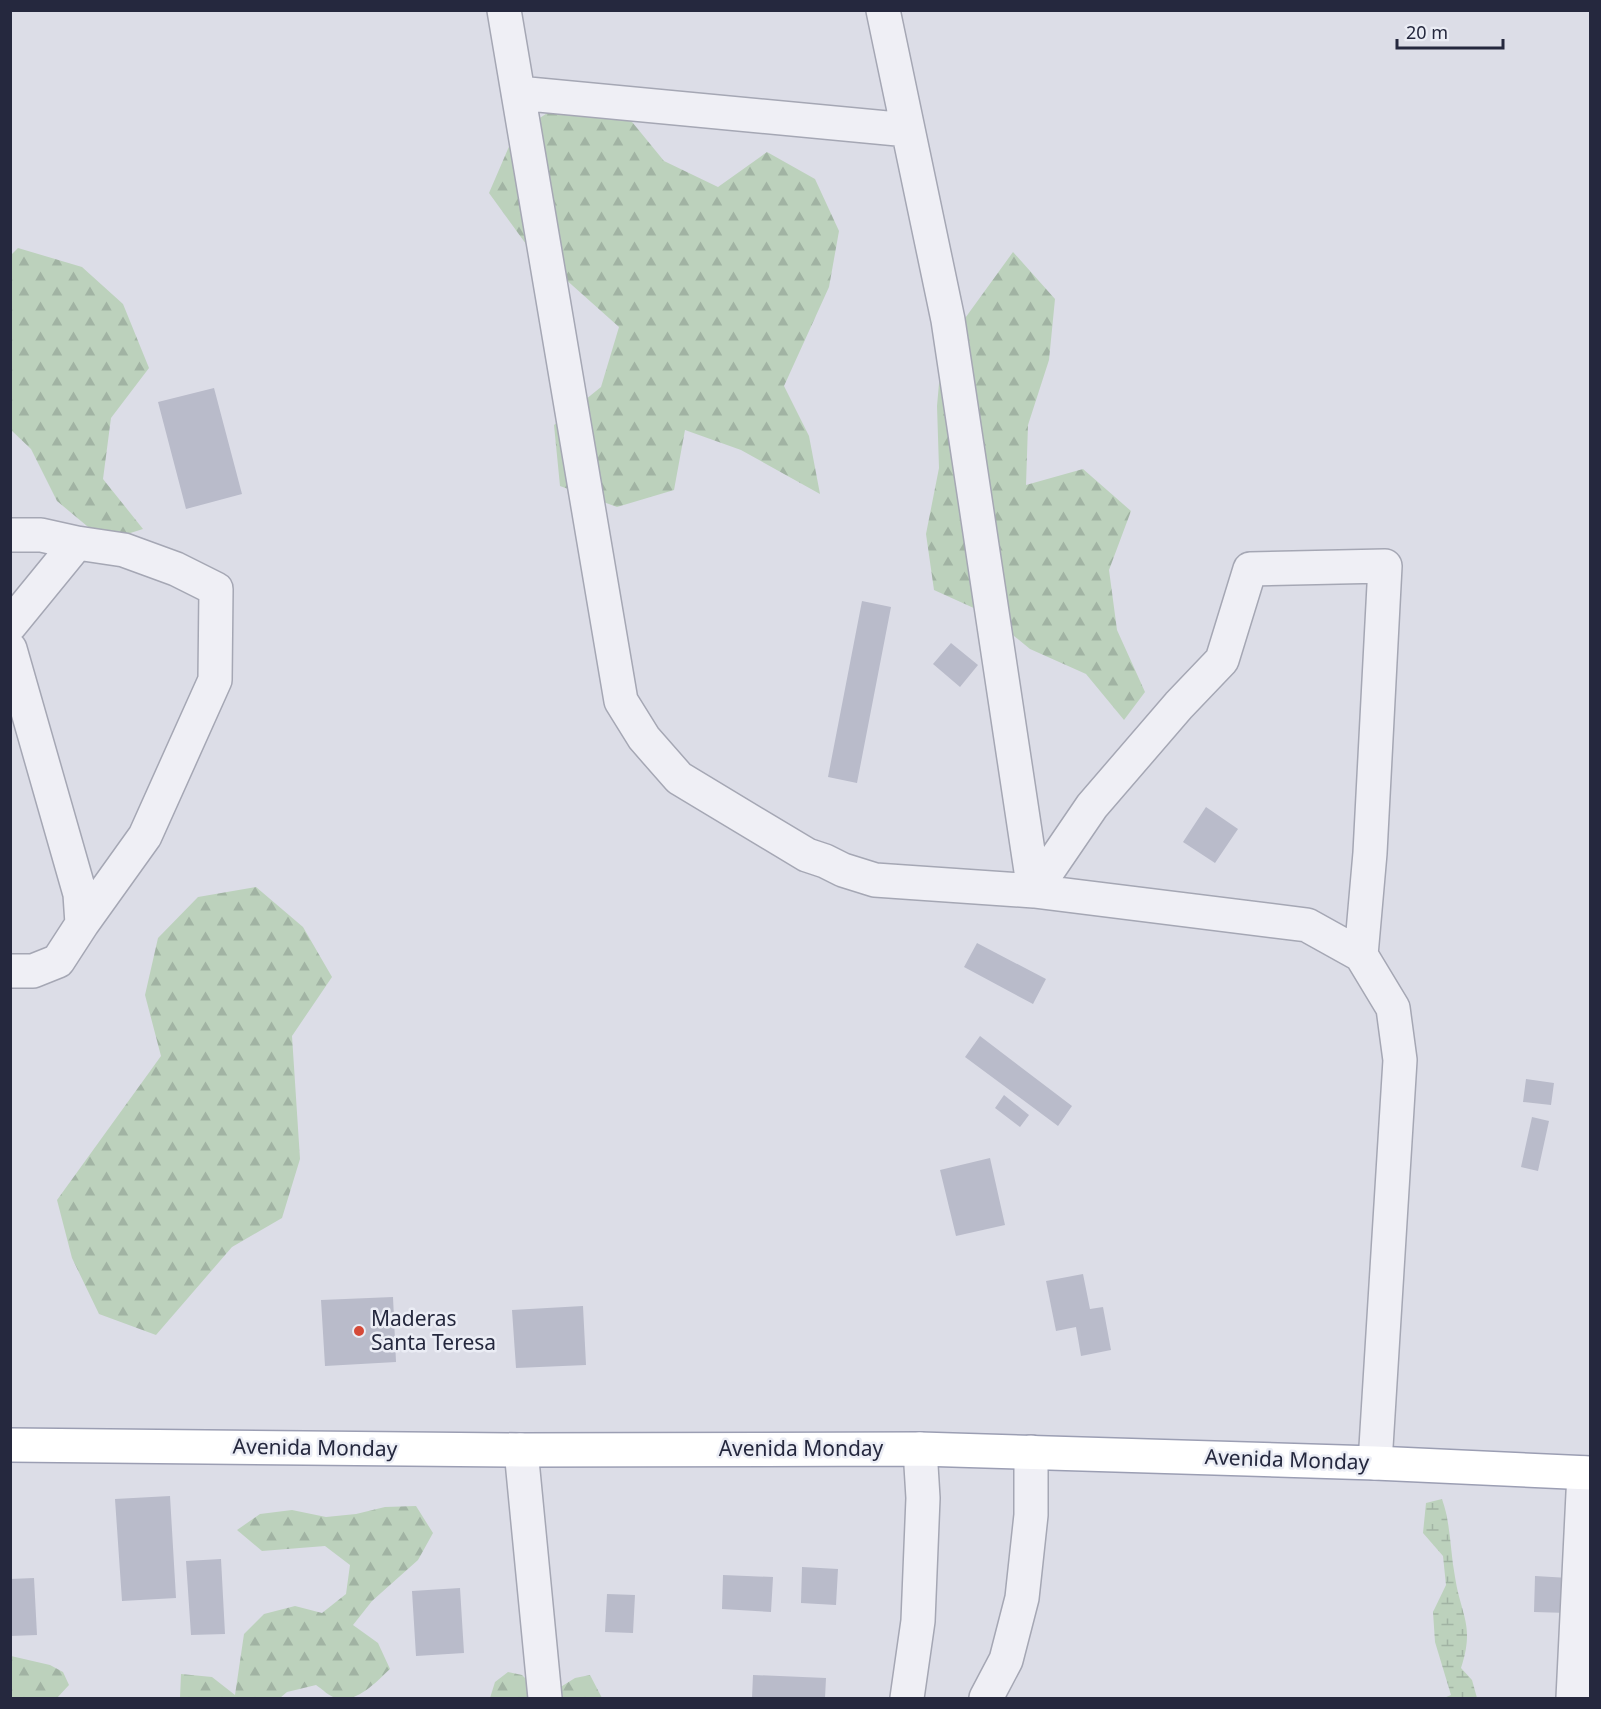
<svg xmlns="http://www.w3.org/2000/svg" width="1601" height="1709" viewBox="0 0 1601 1709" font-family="'Noto Sans',sans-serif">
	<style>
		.forest { fill: url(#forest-firs) }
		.wetland { fill: url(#wetland-marsh) }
		.building { fill: #b9bbca }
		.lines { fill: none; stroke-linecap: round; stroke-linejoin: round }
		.minor-casing { stroke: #a5a7b4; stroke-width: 36 }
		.major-casing { stroke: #9b9eb3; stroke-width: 36 }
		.minor { stroke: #efeff5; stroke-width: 33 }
		.major { stroke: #fff; stroke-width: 33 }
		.poi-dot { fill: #d54938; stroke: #ebedf5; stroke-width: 2 }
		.labels { text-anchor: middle; stroke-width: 5; stroke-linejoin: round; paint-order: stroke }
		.poi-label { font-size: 21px; fill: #25283e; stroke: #ebedf5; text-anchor: start }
		.street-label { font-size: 21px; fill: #25283e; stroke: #ebedf5 }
	</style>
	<defs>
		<pattern id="forest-firs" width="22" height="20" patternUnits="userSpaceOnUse" patternTransform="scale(1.5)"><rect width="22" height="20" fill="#bcd1bc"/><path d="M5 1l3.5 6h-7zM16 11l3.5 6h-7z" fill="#a1b3a3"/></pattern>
		<pattern id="wetland-marsh" width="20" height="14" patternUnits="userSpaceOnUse" patternTransform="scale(1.5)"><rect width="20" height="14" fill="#bcd1bc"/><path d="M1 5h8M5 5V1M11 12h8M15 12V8" fill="none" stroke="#a1b3a3"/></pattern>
	</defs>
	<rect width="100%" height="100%" fill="#dcdde7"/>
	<path class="forest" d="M567,100l61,17 36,44 54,26 49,-35 48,27 24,52 -10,56 -45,99 25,50 11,58 -79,-44 -56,-20 -11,60 -57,17 -57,-21 -6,-61 47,-38 18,-60 -93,-83 -37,-51 25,-58z
		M18,248l64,19 41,37 26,64 -38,50 -8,61 40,50 -38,12 -48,-40 -26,-52 -20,-19 -1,-174z
		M1013,252l42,47 -6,61 -21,65 -2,60 57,-16 48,42 -22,59 8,60 28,62 -21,28 -38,-46 -56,-25 -43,-35 -53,-24 -8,-56 13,-66 -2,-62 5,-56z
		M256,887l47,40 29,50 -40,59 8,123 -18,59 -50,29 -76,88 -57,-21 -27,-56 -15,-58 104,-144 -16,-61 13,-57 40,-41z
		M416,1506l17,27 -15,27 -46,41 -19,24 25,18 12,26c-13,12 -33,35 -54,29 -6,-1 -14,-9 -20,-13l-29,7 -7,6h-100l1,-24 31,3 23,18 9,-61 20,-20 31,-8 27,7 24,-19 4,-29 -25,-19 -63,5 -25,-21 23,-16 32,-4 34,7 30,-3 29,-7z
		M11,1656l39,9 13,7 6,13 -12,13h-46z
		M508,1672l14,3 9,9 28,4 16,-10 15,-3 12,23h-112l5,-16z"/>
	<path class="wetland" d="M1442,1499c9,25 8,52 13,78 6,39 20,48 6,91l11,12 5,18h-33l7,-3 -16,-53 -2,-30 13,-27 -3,-29 -20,-23 3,-30z"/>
	<path class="building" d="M214,388l28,106 -56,15 -28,-107z
		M862,601l29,6 -34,176 -29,-6z
		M951,643l27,22 -18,22 -27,-23z
		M1206,807l32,22 -23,34 -32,-21z
		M977,943l69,36 -13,25 -69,-37z
		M980,1036l92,70 -14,20 -93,-69z
		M1526,1079l28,4 -3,22 -28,-3z
		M1004,1095l25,20 -9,12 -25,-19z
		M1532,1117l17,4 -11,50 -17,-4z
		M990,1158l15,67 -49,11 -16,-66z
		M1083,1274l7,35 13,-2 8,43 -30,6 -5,-29 -20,4 -10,-50z
		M393,1297l3,65 -71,4 -4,-66z
		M583,1306l3,59 -70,3 -4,-58z
		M170,1496l6,102 -54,3 -7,-102z
		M221,1559l4,75 -34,1 -5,-74z
		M802,1567l36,2 -2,36 -35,-2z
		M723,1575l50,2 -2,35 -49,-3z
		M1535,1576l34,2 -1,35 -34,-1z
		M34,1578l3,57 -27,1v-57z
		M460,1588l4,65 -48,3 -4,-65z
		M607,1594l28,1 -2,38 -28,-1z
		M753,1675l73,3 -1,20h-73z"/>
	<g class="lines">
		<g class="minor-casing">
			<path id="minor" d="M504,10l117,691 23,37 35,40 128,77 18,6 18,9 32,10 159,11 273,34 54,30 32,53 7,52 -25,403
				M883,10l65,310 86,571
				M518,93l390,37
				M10,535h31l36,8 47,7 52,19 40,20 -1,91 -70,156 -63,88
				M10,625l67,-82
				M10,649l70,245 2,30 -24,37 -25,10h-23
				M1034,891l58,-85 87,-101 43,-45 28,-91 135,-3 -15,287 -9,102
				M521,1450l24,248
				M907,1698l11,-77 5,-123 -3,-49
				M986,1698l20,-38 16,-62 9,-83v-63
				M1573,1698l11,-225"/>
		</g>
		<g class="major-casing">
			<path id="major" d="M10,1445l511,5 399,-1 455,14 215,10"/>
		</g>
		<use href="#minor" class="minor"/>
		<use href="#major" class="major"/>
	</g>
	<circle class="poi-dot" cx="359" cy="1331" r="6"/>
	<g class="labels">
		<g class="poi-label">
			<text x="371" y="1326">Maderas<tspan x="371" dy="24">Santa Teresa</tspan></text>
		</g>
		<g class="street-label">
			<text transform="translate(315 1448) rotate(1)" y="7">Avenida Monday</text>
			<text x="801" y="1456">Avenida Monday</text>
			<text transform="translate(1287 1460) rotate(2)" y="7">Avenida Monday</text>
		</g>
	</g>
	<rect width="1601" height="1709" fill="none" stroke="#25283e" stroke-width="24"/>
	<path d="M1397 39v9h106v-9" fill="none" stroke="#25283e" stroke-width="3"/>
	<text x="1406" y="39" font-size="18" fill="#25283e" stroke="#ebedf5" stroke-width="4.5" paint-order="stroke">20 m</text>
</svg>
